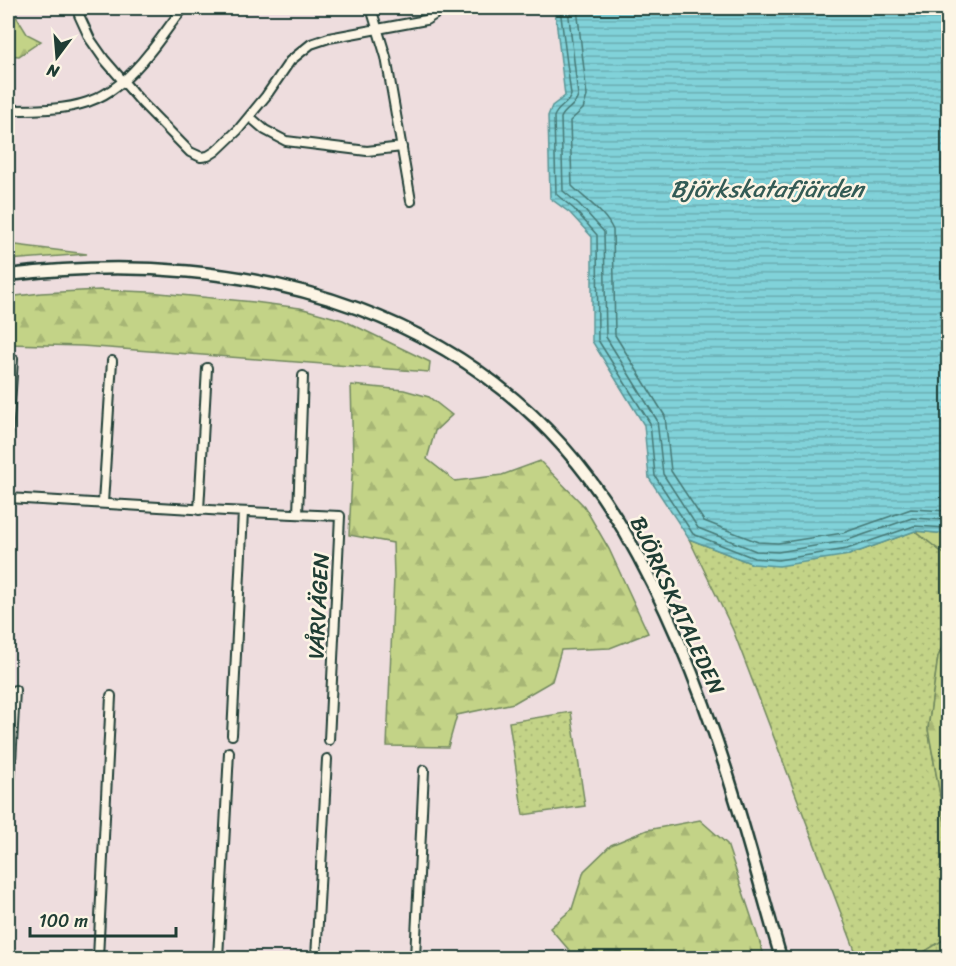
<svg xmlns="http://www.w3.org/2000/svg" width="956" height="966" viewBox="0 0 956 966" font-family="Sriracha,sans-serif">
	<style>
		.green { fill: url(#green-dots); stroke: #71885e; stroke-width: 1.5 }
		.forest { fill: url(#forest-firs); stroke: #71885e; stroke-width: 1.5 }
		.wetland { fill: url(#wetland-marsh); stroke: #71885e; stroke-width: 1.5 }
		.water { fill: url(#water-rules); stroke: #5a9697; stroke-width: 1.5 }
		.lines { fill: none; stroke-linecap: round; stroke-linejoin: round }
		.shore { stroke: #467976; stroke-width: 1.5 }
		.street-casing { stroke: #1f3d34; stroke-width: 12 }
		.secondary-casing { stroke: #1f3d34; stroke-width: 15 }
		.street { stroke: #fcf5e5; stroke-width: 8 }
		.secondary { stroke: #fcf5e5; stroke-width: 10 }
		.labels { text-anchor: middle; stroke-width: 5; stroke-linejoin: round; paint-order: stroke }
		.street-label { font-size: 22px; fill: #1f3d34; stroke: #fcf5e5 }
		.water-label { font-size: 24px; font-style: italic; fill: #335b55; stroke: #fcf5e5 }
	</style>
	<defs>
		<pattern id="green-dots" width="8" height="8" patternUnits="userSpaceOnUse" patternTransform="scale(1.5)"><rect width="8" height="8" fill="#c3d387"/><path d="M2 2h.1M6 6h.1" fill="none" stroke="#a7b675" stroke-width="1.8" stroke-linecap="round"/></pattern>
		<pattern id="forest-firs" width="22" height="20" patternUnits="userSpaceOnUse" patternTransform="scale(1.5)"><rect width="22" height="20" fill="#c3d387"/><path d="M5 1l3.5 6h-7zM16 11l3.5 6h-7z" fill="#a7b675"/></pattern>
		<pattern id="wetland-marsh" width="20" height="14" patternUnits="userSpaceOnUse" patternTransform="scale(1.5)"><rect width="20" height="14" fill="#c3d387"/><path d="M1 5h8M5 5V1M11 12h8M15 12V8" fill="none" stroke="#a7b675"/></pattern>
		<pattern id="water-rules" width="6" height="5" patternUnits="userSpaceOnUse" patternTransform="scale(1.5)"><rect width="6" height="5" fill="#81d2d9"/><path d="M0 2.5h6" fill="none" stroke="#69acb1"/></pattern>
	</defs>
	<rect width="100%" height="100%" fill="#eeddde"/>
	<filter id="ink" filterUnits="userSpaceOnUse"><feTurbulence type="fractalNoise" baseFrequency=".0167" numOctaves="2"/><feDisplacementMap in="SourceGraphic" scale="12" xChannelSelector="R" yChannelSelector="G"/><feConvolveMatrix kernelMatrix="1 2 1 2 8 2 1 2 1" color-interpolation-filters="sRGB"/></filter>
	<g filter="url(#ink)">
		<path class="green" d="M915,531l33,26v77l-10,23 -10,72 20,110v98l-33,21h-57l-125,-328 -44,-91 64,25 96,-9z
			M571,712l14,94 -62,9 -14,-93z"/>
		<path class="forest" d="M8,8h3l16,26 14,7 -22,15 -11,-1z
			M8,244l79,10 -79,6z
			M100,290l49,2 105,10 46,6 43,12 87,42 -1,10 -347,-26 -74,-2v-47l33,-4z
			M351,385l53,5 25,7 23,18 -17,16 -8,28 28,22 47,-6 38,-14 44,45 25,43 39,84 -38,15 -49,2 -9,31 -38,22 -57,12 -9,32 -61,-1 7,-169 -1,-34 -44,-8 4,-77z
			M948,634v205l-20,-110 10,-72z
			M700,820l27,24 38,114h-189l-26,-30 22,-19 12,-38 27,-26 36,-15z"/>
		<path class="wetland" d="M915,531l33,3v23z
			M948,937v21h-19l-10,-3z"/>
		<path class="water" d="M551,8h397v526l-33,-3 -66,24 -70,11 -26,-2 -64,-25 -40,-61 -5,-53 -52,-84v-104l-22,-24 -20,-15 -2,-82 4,-10 13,-10 -10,-85z"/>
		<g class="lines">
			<path class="shore" d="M560,8l11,87c-3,10 -14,12 -17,22l2,77 18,15 23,26 1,105 52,83 5,53 38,58 61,24 24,2 69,-11 67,-23 34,2
				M568,8l10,88c-2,11 -13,12 -17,22l2,73 16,13 25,28 2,105 51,83 6,54 35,54 58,23 22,1 67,-11 67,-23 36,2
				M577,8l10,88 -4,13 -13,12 2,65c14,14 33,26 41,44l2,105 50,81 6,55 33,50 54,21 20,1 65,-10 68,-24 37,2"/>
			<g class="street-casing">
				<path id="street" d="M78,8l1,7 11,24 14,20 38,44 48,49 11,5 7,-1 8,-5 22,-21 28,-34 24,-35 21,-17 18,-6 97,-18 8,-5 6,-7
					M371,8l15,49 25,144
					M8,110c67,0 98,-2 142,-58 12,-14 21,-30 34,-44
					M250,117l15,13 21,11 81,10 35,-4
					M8,436l5,-77
					M8,498l218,13 114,5 -11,224
					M103,503l9,-142
					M199,510l8,-142
					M298,514l5,-138
					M232,735l11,-223
					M8,817l7,-127
					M98,958l13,-262
					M218,958l11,-206
					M316,958l11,-199
					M415,958l9,-188"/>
			</g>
			<g class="secondary-casing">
				<path id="secondary" d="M8,275c241,-29 486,33 616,256 47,81 83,174 110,264 17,54 31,109 47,163"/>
			</g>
			<use href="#street" class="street"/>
			<use href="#secondary" class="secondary"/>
		</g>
	</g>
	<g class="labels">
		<g class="street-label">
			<text transform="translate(678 605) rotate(65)" y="8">BJÖRKSKATALEDEN</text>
			<text transform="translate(318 606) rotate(-87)" y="8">VÅRVÄGEN</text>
		</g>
		<g class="water-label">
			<text x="767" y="197">Björkskatafjärden</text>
		</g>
	</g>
	<rect width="956" height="966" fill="none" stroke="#fcf5e5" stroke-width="30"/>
	<rect x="15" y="15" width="926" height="936" fill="none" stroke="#1f3d34" stroke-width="2" filter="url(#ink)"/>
	<g transform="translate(57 57) rotate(196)" stroke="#fcf5e5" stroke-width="4.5" paint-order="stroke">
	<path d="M0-4.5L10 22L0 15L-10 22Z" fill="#1f3d34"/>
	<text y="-9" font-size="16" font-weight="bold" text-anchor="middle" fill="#1f3d34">N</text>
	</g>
	<path d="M30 927v9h146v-9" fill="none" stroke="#1f3d34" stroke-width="3"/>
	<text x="39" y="927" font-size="18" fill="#1f3d34" stroke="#fcf5e5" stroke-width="4.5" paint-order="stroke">100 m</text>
</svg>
